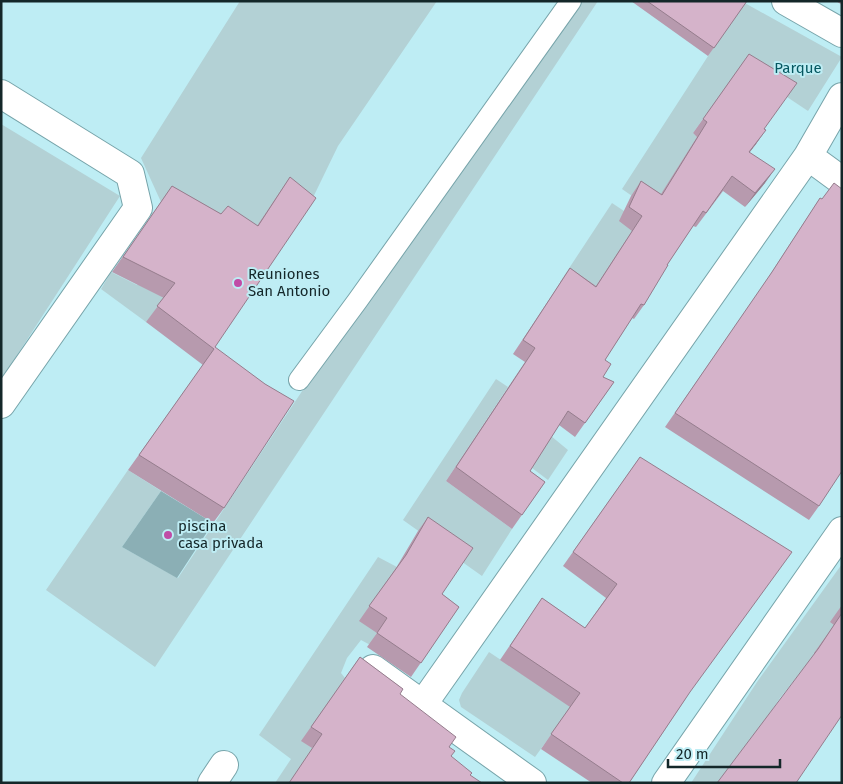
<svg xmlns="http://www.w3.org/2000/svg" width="843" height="784" viewBox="0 0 843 784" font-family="'Fira Sans',sans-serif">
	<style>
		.green { fill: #b3d1d5 }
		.water { fill: #8bafb5 }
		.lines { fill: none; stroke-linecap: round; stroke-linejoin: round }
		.service-casing { stroke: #77a4aa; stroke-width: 22 }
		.minor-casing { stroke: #77a4aa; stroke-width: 30 }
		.service { stroke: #fff; stroke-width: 20 }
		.minor { stroke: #fff; stroke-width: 28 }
		.wall { fill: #b79aae }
		.shaded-wall { fill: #957d8d }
		.building { fill: #d5b3ca; stroke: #957d8d }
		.poi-dot { fill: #c04ca6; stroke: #beedf4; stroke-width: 2 }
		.labels { text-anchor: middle; stroke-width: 4; stroke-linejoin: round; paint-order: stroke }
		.park-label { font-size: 15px; fill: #055760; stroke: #beedf4 }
		.poi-label { font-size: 15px; fill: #142729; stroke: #beedf4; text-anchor: start }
	</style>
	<rect width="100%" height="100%" fill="#beedf4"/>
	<path class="green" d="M240,1h197l-99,145 -33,68 -58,28 -14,18 -87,62 -45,-33 10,-17 26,13 53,-67 -29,-16 -20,-44z
		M571,1h27l-443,666 -109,-77 82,-120 33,21 -39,56 56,31 249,-375z
		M743,2l99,55 -34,54 -24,-16 -77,18 -14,20 10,9 -51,68 -30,-21z
		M1,124l119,72 -119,184z
		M612,203l12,8 12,23 -50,67 -26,-19z
		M496,379l12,8 -62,94 66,48 -30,47 -79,-56z
		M551,436l17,14 -20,30 -32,-24z
		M378,557l19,10 24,95 -47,-15 -13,-7 -14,18 -6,15 4,5 -43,63 58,39 -2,3h-83l16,-24 -32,-24z
		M842,564v42l-8,19 -26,38 -28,35 -25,37 -9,48h-55l66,-101z
		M489,652l82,55 -36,50 -74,-50 -2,-7 3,-7z"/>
	<path class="water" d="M161,491l52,32 -36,55 -55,-31z"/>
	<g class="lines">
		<g class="service-casing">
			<path id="service" d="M299,380l59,-80 213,-299"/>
		</g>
		<g class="minor-casing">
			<path id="minor" d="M786,1l56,32
				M1,94l129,80 8,34 -137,196
				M808,156l34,25
				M373,669l159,114
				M423,704l385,-548 34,-59
				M212,783l12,-18
				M666,783l176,-252"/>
		</g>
		<use href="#service" class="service"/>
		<use href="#minor" class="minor"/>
	</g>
	<path class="wall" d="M631,1h116l-39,55z
		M836,1h6v4z
		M749,54l16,75 -9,15 -7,9 16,30 -20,24 -22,-16 -27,36 -3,-1 -26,39 -23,40 -10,14 -2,-1 -27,42 -2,17 11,5 -39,55 -16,-12 -29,46 15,11 -33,47 -66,-48 79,-119 -12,-8 57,-86 26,18 36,-55 -13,-10 12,-25 10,-15 20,13 36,-57 -4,-4z
		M290,177l-75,170 9,161 -11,15 -85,-53 75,-105 -57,-43 18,-24 -52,-26 60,-86 49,28 36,12z
		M820,198l-1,308 -10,14 -144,-93 97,-140z
		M640,457l46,241 -57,85h-37l-51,-34 29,-42 -70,-47 42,-62 43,30 21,-30 -43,-32z
		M428,517l14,77 17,13 -48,70 -44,-30 10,-14 -18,-12 37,-53 22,-37z
		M842,605v110l-28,-62 20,-28 -4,-3z
		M360,657l43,32 -91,59 -11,-7z"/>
	<path class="shaded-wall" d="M766,130l-10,14 -17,22 10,-14z
		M775,169l-10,14 -20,24 10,-14z"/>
	<path class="building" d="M647,1h100l-33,47z
		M749,54l48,29 -33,46 2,1 -17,22 26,17 -20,24 -23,-17 -26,37 -3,-2 -36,54h1l-24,40 -3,-1 -36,56 6,4 -8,13 11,5 -29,41 -17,-12 -38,60 15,11 -23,33 -66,-48 79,-119 -12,-8 47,-72 26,19 46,-71 -13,-9 12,-26 21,14 45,-73 -4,-3z
		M290,177l26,21 -101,149 50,37 29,17 -70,107 -85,-53 75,-106 -57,-43 18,-23 -52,-26 49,-71 49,28 7,-8 30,20z
		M834,183l8,6v282l-23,35 -144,-93 97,-141 48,-74 2,1z
		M640,457l152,95 -102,140 -61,91h-6l-72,-49 29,-41 -70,-47 32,-48 43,30 32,-44 -44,-32z
		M428,517l45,31 -31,46 17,13 -38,56 -44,-30 10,-15 -18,-12 37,-51z
		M842,613v102l-46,68h-79l101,-134z
		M360,657l43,32 -3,5 56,43 -7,10 6,4 -4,5 21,17 -2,2 12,8h-193l33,-49 -11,-7z"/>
	<g class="poi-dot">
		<circle cx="238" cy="283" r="5"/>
		<circle cx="168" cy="535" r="5"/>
	</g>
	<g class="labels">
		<g class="park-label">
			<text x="798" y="73">Parque</text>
		</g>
		<g class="poi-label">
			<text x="248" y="279">Reuniones<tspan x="248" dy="17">San Antonio</tspan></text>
			<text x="178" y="531">piscina<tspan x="178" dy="17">casa privada</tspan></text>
		</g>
	</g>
	<rect width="843" height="784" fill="none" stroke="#142729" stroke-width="5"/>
	<path d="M668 759v8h112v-8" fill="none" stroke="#142729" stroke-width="2.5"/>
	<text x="676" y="759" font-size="15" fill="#142729" stroke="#beedf4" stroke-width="4" paint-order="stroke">20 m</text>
</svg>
